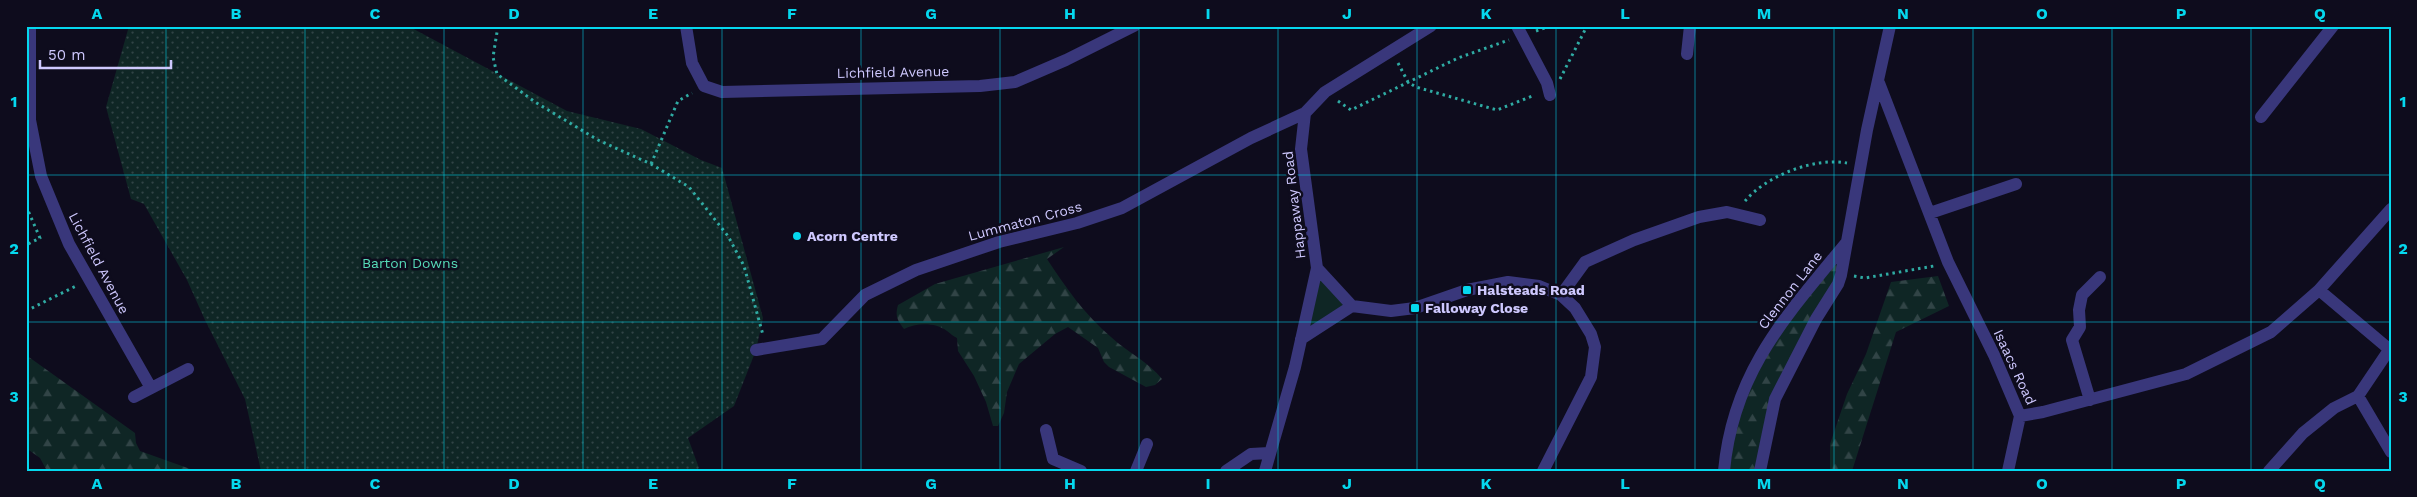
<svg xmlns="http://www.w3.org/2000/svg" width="2417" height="497" viewBox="0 0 2417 497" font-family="'Work Sans',sans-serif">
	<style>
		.grass { fill: #0f2625 }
		.forest { fill: url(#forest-firs) }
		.park { fill: url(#park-dots) }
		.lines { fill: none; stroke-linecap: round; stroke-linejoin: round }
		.path { stroke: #2faba3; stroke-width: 3; stroke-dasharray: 2.5 4; stroke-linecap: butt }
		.minor { stroke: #39377b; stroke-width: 12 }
		.grid { fill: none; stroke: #05d8ee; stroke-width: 1; stroke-opacity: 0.55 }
		.poi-dot { fill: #05d8ee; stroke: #0e0c1d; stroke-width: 2 }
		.labels { text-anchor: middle; stroke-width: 5; stroke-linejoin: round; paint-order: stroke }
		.street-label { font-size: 14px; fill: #cec8fe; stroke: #0e0c1d }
		.poi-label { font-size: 14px; font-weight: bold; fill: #cec8fe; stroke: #0e0c1d; text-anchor: start }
		.park-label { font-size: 14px; fill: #57dbb9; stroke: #0e0c1d }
		.neatline { fill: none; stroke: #05d8ee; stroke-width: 2 }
		.grid-label { font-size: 16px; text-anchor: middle; font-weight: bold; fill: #05d8ee }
	</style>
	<defs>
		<pattern id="forest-firs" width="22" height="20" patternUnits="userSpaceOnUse" patternTransform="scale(1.25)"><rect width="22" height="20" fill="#0f2625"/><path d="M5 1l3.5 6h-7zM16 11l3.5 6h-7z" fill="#314446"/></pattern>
		<pattern id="park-dots" width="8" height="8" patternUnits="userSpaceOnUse" patternTransform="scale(1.25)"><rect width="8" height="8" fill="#0f2625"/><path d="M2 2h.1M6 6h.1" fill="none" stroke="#314446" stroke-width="1.8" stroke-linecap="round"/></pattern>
	</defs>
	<rect width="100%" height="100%" fill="#0e0c1d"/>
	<path class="grass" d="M1317,268l35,38 -51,33z"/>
	<path class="forest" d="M1846,243l-8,41 -63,115 -15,72h-36l28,-102z
		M1064,247l-17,12c19,29 38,56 64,78 16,15 38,25 51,42l-7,6 -9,2 -37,-20 -5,-5 -6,-14 -30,-21 -13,7 -36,30 -12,28 -3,21 -6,13h-5l-7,-24 -12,-26 -16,-25 -1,-13c-4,-2 -6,-4 -10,-7 -12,-9 -31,-8 -43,-2 -7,-9 -9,-13 -6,-24l37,-21z
		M1938,276l11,30 -53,26 -44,139h-22v-27l17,-50 19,-40 25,-72z
		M26,355l109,78 1,10 4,8 56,20h-149l-7,-13 -14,-10z"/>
	<path class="park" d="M129,26h279l159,85 74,18 60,31 21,8 41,150 -7,32 -22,56 -46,32 11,30 -3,3h-435l-16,-72 -40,-79 -18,-40 -43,-76 -13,-5 -25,-92z"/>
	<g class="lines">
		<path class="path" d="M498,26l-5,31 4,17 38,28 63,38 53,24 38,23 39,49 16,30 19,69
			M1536,31l14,-5
			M1398,63l10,19 8,5 81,23 38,-15
			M1560,79l27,-53
			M1338,101l13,9 107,-52 51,-18
			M651,164l27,-63 14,-8
			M1745,201c21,-25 69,-44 102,-38
			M26,206l14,32 -14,7
			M1854,276l11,2 69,-12
			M26,311l52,-26"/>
		<path class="minor" d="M30,26v94l11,56 28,68 82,144
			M686,26l6,37 12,23 18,6 258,-6 35,-4 51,-22 68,-34
			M1517,26l30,57 3,12
			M1687,54l3,-28
			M1879,83l69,179 46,93 26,61 23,-4 143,-38 85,-42 48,-42 72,-81
			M2261,117l72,-91
			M1930,213l86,-29
			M2319,290l70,59
			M1561,295l24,-33 49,-22 65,-23 28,-5 33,8
			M1352,306l39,5 24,-3 52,-18 41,-8 31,4 22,9 14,13 16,26 4,13 -4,30 -48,94
			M1301,339l51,-33 -35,-38
			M756,350l66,-11 43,-44 51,-25 83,-28 78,-19 45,-15 129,-70 54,-25 20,-21 106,-66
			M2358,396l33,56
			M134,397l54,-28
			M2090,400l-18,-60 8,-13 -1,-17 3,-15 18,-18
			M1046,430l7,29 28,12
			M1136,471l11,-27
			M1226,471l25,-17 18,-1
			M1265,471l30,-104 22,-99 -16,-119 4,-36
			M1724,471c9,-99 62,-155 122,-228
			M1760,471l15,-72 41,-80 22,-35 3,-9 26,-145 23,-104
			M2008,471l12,-55
			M2269,471l34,-38 31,-25 24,-12 33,-49"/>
	</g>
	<path class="grid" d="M166,26v445M305,26v445M444,26v445M583,26v445M722,26v445M861,26v445M1000,26v445M1139,26v445M1278,26v445M1417,26v445M1556,26v445M1695,26v445M1834,26v445M1973,26v445M2112,26v445M2251,26v445M26,175h2365M26,322h2365"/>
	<g class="poi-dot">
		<circle cx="797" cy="236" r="5"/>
		<rect x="1462" y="285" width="10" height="10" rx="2.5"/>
		<rect x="1410" y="303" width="10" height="10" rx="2.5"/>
	</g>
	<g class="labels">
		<g class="street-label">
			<text transform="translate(893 72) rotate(-1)" y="5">Lichfield Avenue</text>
			<text transform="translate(1294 205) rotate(-97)" y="5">Happaway Road</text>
			<text transform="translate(1025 221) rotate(-15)" y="5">Lummaton Cross</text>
			<text transform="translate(99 263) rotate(62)" y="5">Lichfield Avenue</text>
			<text transform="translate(1790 290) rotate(-52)" y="5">Clennon Lane</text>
			<text transform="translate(2015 367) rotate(65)" y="5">Isaacs Road</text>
		</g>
		<g class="poi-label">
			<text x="807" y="241">Acorn Centre</text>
			<text x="1477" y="295">Halsteads Road</text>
			<text x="1425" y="313">Falloway Close</text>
		</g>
		<g class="park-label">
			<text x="410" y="268">Barton Downs</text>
		</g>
	</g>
	<rect width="2417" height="497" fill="none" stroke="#0e0c1d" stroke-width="55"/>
	<path d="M40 60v8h131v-8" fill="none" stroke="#cec8fe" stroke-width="2.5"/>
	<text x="48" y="60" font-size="15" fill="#cec8fe" stroke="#0e0c1d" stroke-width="4" paint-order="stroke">50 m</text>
	<rect x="28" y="28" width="2362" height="442" class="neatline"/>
	<g class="grid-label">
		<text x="97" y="19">A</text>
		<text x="236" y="19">B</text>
		<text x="375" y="19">C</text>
		<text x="514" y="19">D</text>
		<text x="653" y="19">E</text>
		<text x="792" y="19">F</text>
		<text x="931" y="19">G</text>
		<text x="1070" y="19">H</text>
		<text x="1208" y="19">I</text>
		<text x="1347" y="19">J</text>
		<text x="1486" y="19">K</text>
		<text x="1625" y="19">L</text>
		<text x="1764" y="19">M</text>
		<text x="1903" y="19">N</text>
		<text x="2042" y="19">O</text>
		<text x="2181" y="19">P</text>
		<text x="2320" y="19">Q</text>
		<text x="14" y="107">1</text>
		<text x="2403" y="107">1</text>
		<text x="14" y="254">2</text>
		<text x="2403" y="254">2</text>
		<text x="14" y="402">3</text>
		<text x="2403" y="402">3</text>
		<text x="97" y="489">A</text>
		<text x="236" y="489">B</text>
		<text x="375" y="489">C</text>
		<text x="514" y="489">D</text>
		<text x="653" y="489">E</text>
		<text x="792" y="489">F</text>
		<text x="931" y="489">G</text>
		<text x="1070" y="489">H</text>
		<text x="1208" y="489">I</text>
		<text x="1347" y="489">J</text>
		<text x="1486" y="489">K</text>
		<text x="1625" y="489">L</text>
		<text x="1764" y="489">M</text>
		<text x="1903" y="489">N</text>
		<text x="2042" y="489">O</text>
		<text x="2181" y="489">P</text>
		<text x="2320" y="489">Q</text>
	</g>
</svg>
